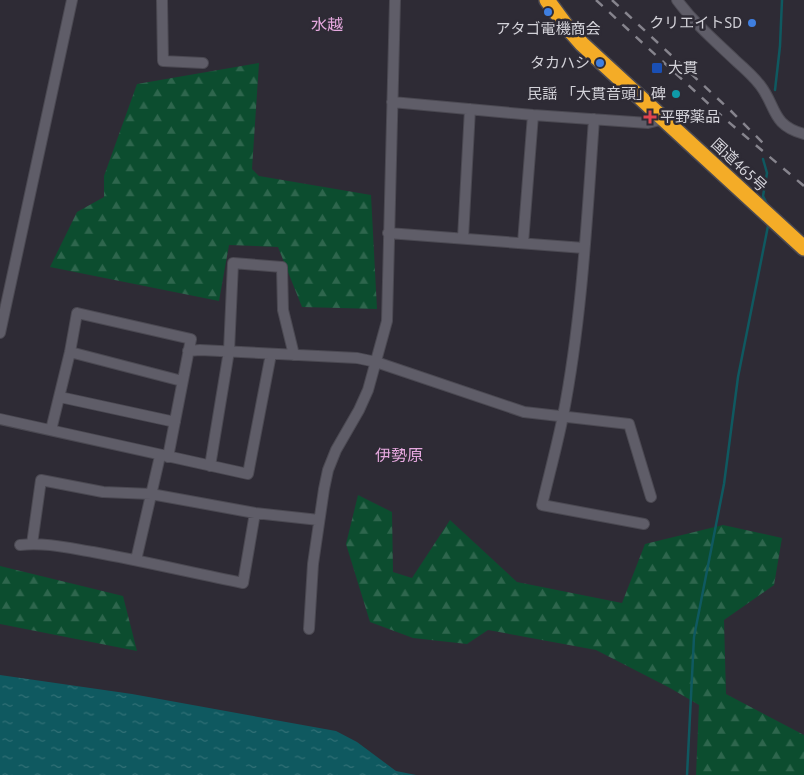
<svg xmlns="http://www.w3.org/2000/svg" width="804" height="775" viewBox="0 0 804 775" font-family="'PT Sans','Noto Sans JP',sans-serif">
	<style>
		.forest { fill: url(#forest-firs) }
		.water { fill: url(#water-ripples) }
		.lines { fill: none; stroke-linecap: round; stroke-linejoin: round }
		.stream { stroke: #0f5960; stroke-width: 2.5 }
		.minor-casing { stroke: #4b4952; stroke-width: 12 }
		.highway-casing { stroke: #4b4952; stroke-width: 18 }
		.minor { stroke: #5f5d68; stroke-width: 10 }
		.highway { stroke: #f4ac27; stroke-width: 15 }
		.rail { stroke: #86848d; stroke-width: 2.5; stroke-dasharray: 9 9; stroke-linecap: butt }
		.shop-dot { fill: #3f7fe0; stroke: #2e2b35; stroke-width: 2 }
		.transit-dot { fill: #1a4fb4; stroke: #2e2b35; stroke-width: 2 }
		.culture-dot { fill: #0f9aa8; stroke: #2e2b35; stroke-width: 2 }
		.health-dot { fill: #e0444e; stroke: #2e2b35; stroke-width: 2 }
		.labels { text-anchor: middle; stroke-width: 5; stroke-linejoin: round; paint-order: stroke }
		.poi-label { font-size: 15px; fill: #d3d2d9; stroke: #2e2b35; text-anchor: end }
		.street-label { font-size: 15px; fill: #d3d2d9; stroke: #2e2b35 }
		.neighbourhood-label { font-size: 16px; fill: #e5a8de; stroke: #2e2b35 }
	</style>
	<defs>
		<pattern id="forest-firs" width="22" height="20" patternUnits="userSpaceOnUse" patternTransform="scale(1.25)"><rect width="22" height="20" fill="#0c4d2f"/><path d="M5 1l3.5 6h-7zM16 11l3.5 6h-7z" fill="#2e664d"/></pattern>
		<pattern id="water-ripples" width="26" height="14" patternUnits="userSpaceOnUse" patternTransform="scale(1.25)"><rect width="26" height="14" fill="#0f5960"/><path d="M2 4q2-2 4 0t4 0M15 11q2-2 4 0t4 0" fill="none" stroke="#317076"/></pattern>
	</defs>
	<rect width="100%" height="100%" fill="#2e2b35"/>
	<path class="forest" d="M259,63l-7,106 7,7 112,19 6,114 -75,-2 -24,-60 -49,-2 -10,56 -169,-34 27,-55 27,-15v-21l33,-92z
		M358,495l34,17 1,60 19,6 38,-58 67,62 105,21 23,-59 78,-19 59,13 -8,47 -50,35 2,74 78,41v40h-108l3,-70 -29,-17 -74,-38 -108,-20 -21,14 -54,-6 -43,-16 -24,-78z
		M0,566l123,30 14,55 -137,-27z"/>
	<path class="water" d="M0,675l132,19 204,37 21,11 39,29 20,4h-416z"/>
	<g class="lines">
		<path class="stream" d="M775,90l5,-44 2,-46
			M763,159l4,14 -4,23 5,10
			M687,775l7,-138 30,-153 14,-107 30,-151"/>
		<g class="minor-casing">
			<path id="minor" d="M162,0l1,61 40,2
				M677,0c17,23 38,41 59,61 8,7 17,15 24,24 17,22 11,40 44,49
				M392,102l141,13 115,8 16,-4
				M594,119c-7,99 -12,200 -31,297 -6,30 -14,59 -21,89l102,19
				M388,233l196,15
				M463,238l7,-129
				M523,243l10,-128
				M0,333l72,-333
				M188,351l12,-1 157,8 19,4 148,50 105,12 22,73
				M70,352l112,29
				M60,397l115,25
				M0,419l248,55 23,-120
				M51,430l19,-78 7,-39 114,26 -23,118
				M210,466l19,-115 4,-88 49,4 1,43 11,45
				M32,544l9,-64 62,12 48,2 104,19 64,7
				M20,545c24,-3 49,3 73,7 50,9 100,21 150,31l12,-70
				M136,560l24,-104
				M309,629l4,-65 11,-75 4,-19 8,-20 23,-40 9,-20 19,-69 8,-321"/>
		</g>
		<g class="highway-casing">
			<path id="highway" d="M547,0l20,27 15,17 222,204"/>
		</g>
		<use href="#minor" class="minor"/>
		<use href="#highway" class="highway"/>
		<path class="rail" d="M596,0l129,119 79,67
			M612,0l119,111 35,35"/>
	</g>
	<g class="shop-dot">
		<circle cx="548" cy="12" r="5"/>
		<circle cx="752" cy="23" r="5"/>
		<circle cx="600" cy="63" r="5"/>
	</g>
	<rect class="transit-dot" x="651" y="62" width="12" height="12" rx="2.5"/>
	<circle class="culture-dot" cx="676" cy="94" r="5"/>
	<path class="health-dot" d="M647.5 109.5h5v5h5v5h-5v5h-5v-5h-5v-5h5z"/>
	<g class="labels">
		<g class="poi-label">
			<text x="742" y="28">クリエイトSD</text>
			<text x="548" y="34" text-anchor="middle">アタゴ電機商会</text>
			<text x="590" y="68">タカハシ</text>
			<text x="668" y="73" text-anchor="start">大貫</text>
			<text x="666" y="99">民謡 「大貫音頭」碑</text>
			<text x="660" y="122" text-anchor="start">平野薬品</text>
		</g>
		<g class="street-label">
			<text transform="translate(739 165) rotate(43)" y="5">国道465号</text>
		</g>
		<g class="neighbourhood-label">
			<text x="327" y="30">水越</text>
			<text x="399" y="461">伊勢原</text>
		</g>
	</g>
</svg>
